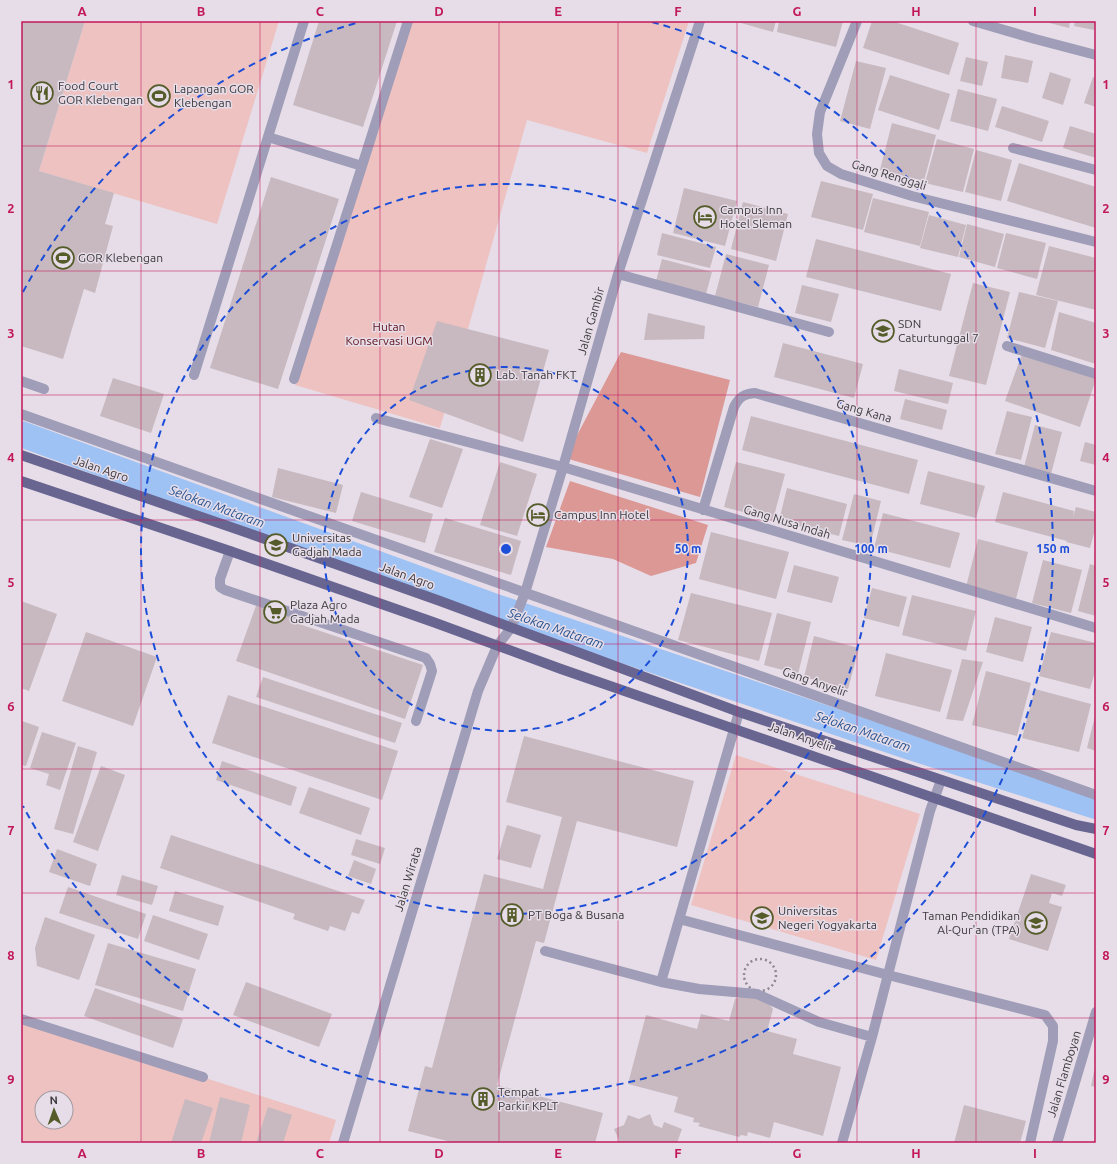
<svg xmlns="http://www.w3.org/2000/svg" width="1117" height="1164" viewBox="0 0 1117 1164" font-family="Ubuntu,sans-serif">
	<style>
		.green { fill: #eec2c0; fill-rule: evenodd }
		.forest { fill: #db9895 }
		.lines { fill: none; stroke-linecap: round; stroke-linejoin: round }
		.canal { stroke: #9ec2f4; stroke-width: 26 }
		.building { fill: #c7b9bf }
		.path { stroke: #8e8890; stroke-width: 2.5; stroke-dasharray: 2 3; stroke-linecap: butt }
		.minor { stroke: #9f9db7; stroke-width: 10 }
		.major { stroke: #696591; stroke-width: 10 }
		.grid { fill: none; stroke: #c2185b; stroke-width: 1; stroke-opacity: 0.55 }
		.ring { fill: none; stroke: #1d4ed8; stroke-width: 2; stroke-dasharray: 7 5 }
		.labels { text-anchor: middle; stroke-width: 3; stroke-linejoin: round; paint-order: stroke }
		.poi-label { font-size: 12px; fill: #3b383c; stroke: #e6dde8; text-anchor: start }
		.street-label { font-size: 12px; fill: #3b383c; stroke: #e6dde8 }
		.park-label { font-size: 12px; fill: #601118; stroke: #e6dde8 }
		.water-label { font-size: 13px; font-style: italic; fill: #285490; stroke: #e6dde8 }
		.centre { fill: #1d4ed8; stroke: #e6dde8; stroke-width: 2 }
		.ring-label { font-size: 12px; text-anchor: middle; font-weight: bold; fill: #1d4ed8; stroke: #e6dde8; stroke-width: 3; stroke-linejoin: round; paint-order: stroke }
		.neatline { fill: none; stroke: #c2185b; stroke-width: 1.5 }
		.grid-label { font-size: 13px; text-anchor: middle; font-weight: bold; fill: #c2185b }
	</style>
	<rect width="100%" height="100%" fill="#e6dde8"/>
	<path class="green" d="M85,21h194l-62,203 -178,-53z
		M411,21h278l-42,132 -120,-33 -87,308 -145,-43z
		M736,755l184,59 -44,146 -185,-55z
		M21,1019l315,101 -7,23h-308zM42,1098h24v24h-24z"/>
	<path class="forest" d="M621,352l109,28 -30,117 -135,-39z
		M570,481l138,44 -12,38 -45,13 -38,-17 -67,-12z"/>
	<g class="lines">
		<path class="canal" d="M21,434l472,172 414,140 189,60"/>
	</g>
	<path class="building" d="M21,21h64l-46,150 75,22 -9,31 8,2 -18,67 -11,-4 -21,70 -42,-13z
		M319,21h78l-34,106 -70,-22z
		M734,21h42l-3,11z
		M779,21h64l-7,26 -59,-15z
		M872,21h20l67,22 -10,32 -86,-27z
		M1042,21h28l-1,7z
		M1075,21h21l-2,9 -20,-4z
		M1005,55l28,6 -5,22 -27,-5z
		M966,57l22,5 -6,24 -22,-5z
		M856,61l30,7 -16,61 -30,-8z
		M1050,72l21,7 -8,26 -21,-7z
		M890,75l60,19 -11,36 -61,-20z
		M1093,77l3,1v29l-12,-4z
		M958,89l39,10 -9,32 -38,-10z
		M1002,106l47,15 -7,21 -47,-15z
		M892,123l44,12 -12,46 -44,-11z
		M1070,126l26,8v24l-33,-10z
		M937,139l37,10 -11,43 -38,-9z
		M976,150l36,10 -11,41 -36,-9z
		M1019,163l77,24v41l-89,-27z
		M271,177l68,22 -61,190 -68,-21z
		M821,181l52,13 -10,36 -52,-13z
		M684,188l53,13 -12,45 -52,-13z
		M873,198l56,14 -9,34 -56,-14z
		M743,202l45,12 -12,47 -45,-12z
		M929,215l37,10 -8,32 -38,-9z
		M967,224l37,10 -9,33 -36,-10z
		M662,233l54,14 -6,21 -53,-13z
		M1006,233l40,10 -9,36 -40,-11z
		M816,239l135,35 -10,37 -135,-34z
		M1049,246l47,12v52l-60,-15z
		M726,254l43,11 -11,42 -43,-11z
		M662,259l50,13 -6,22 -50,-13z
		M973,283l37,9 -24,93 -37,-9z
		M802,285l37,9 -8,28 -36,-9z
		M1019,292l39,9 -13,47 -38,-10z
		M1059,312l37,11 -1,12 1,29 -45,-14z
		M648,313l57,13 -1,13 -60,1z
		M437,321l112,29 -26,92 -114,-42z
		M783,343l80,21 -9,34 -80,-21z
		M1022,354l74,25 -16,48 -75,-26z
		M899,369l54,14 -5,21 -54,-13z
		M113,378l51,16 -13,39 -51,-17z
		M905,399l42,11 -5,20 -42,-11z
		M1007,411l25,6 -11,43 -26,-6z
		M751,416l167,44 -9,34 -167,-44z
		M1035,425l27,7 -11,42 -27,-7z
		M430,439l33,10 -21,59 -33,-11z
		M1085,442l11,3v20l-16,-4z
		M500,462l37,12 -20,62 -37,-11z
		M736,462l49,12 -12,46 -49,-13z
		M278,468l65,17 -7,28 -64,-16z
		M928,471l57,15 -9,32 -56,-14z
		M787,488l60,16 -8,32 -60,-15z
		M361,492l72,22 -8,29 -73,-22z
		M1003,492l71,19 -1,6 3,-10 20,5v14l-6,22 -24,-6 1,-1 -72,-19z
		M854,494l27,7 -11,45 -28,-6z
		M883,513l77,20 -10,35 -76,-20z
		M445,518l76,23 -10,34 -77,-23z
		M711,532l78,20 -13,47 -77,-20z
		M978,539l50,13 -12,47 -50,-12z
		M1043,560l39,10 -11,43 -39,-10z
		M1090,564l6,2v50l-18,-5z
		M794,565l45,12 -7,26 -45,-11z
		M872,588l35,9 -8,30 -35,-9z
		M691,593l81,20 -13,48 -81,-21z
		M912,595l64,16 -10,40 -64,-16z
		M21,601l36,13 -28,77 -8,-3z
		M257,603l38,13 -2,6 130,43 -18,54 -169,-58z
		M777,613l34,9 -13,52 -34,-9z
		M995,617l37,10 -9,35 -37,-10z
		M86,632l71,25 -24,69 -71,-25z
		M1051,632l45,11v25l-6,21 -51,-13z
		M814,636l45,12 -11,41 -44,-12z
		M886,653l66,17 -12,42 -65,-16z
		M962,659l21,3 -20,59 -17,-2z
		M986,671l45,12 -14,53 -45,-11z
		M263,677l139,46 -7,20 -139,-46z
		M1035,689l56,15 -12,48 -57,-14z
		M228,695l170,56 -16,49 -170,-57z
		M1095,716h1v35l-9,-3z
		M22,721l17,6 -13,39 -5,-1z
		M42,732l34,11 -16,47 -14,-5 3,-11 -19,-6z
		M524,736l170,45 -17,66 -100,-26 -33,122 -8,-2 -39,144 106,28 -8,30h-140l-47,-12 17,-65 7,2 52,-194 59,15 19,-72 -56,-15z
		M78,746l19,6 -24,82 -19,-5z
		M222,761l75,26 -6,19 -75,-26z
		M101,766l24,9 -27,76 -25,-9z
		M309,787l61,21 -9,27 -62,-22z
		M507,825l34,10 -10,33 -34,-9z
		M171,835l194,65 -6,14 -7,-2 -7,19 -15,-5 -2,5 -35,-12 2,-5 -135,-46z
		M356,839l29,9 -5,16 -29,-9z
		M57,849l40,15 -7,22 -41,-14z
		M354,860l22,9 -5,15 -23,-8z
		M1031,874l35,11 -4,11 -10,-3 -3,10 13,4 -14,44 -39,-12z
		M122,875l36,11 -6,19 -36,-10z
		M68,887l78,27 -8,25 -79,-26z
		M175,891l49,15 -6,20 -49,-15z
		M153,915l55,19 -9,26 -55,-19z
		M45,917l50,18 -16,45 -42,-14 -2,-18z
		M108,943l88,26 -13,42 -88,-26z
		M246,982l86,32 -13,33 -86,-32z
		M95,988l88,31 -10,29 -89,-32z
		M751,996l19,9 3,4 -6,22 30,8 -4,15 48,13 -18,69 -49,-14 -4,16 -22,-6 -1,4 -6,-1 -2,2 -41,-11 2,-3 -7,-1 1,-4 -20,-6 4,-15 -50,-13 18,-69 51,14 4,-15 28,7 6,-22 5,-2z
		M1095,1067h1v20l-5,-1z
		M220,1097l30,8 -9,38h-32z
		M185,1099l28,9 -12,35h-30z
		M964,1105l62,16 -6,22h-66z
		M268,1107l24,8 -9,28h-27z
		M650,1114l4,11 8,3 2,-6 18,7 -5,14h-60l2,-3 -5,-11 10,-4 4,-10 11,4z"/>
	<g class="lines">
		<path class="path" d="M744 975a16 16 0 1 1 32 0a16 16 0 1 1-32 0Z"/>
		<path class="minor" d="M857,21l-37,91 -3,22 2,19 8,13 14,8 71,22 184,46
			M973,21l62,18 61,16
			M268,137l94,29 -68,213
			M1013,148l83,22
			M362,166l46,-145
			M618,274l211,58
			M1007,346l89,28
			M194,375l110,-354
			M21,381l23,8
			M21,414l1075,381
			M376,418l187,49 533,161
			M703,510l31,-103c5,-10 10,-13 21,-14l341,98
			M230,551l-10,28v8l5,3 201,68 4,6 2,7 -16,50
			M679,919l209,56 157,40 8,11v15l-23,102
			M545,951l116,31 38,7 58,5 62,28 53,15
			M661,982l78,-270
			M21,1019l182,58
			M343,1143l135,-452 19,-45 14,-18 14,-35 38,-126 55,-193 82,-253
			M842,1143l30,-106 58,-226 11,-31
			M1057,1143l39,-131"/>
		<path class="major" d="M21,455l227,78 192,68 299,111 337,113 20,4
			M21,481l209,70 203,71 128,47 535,185"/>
	</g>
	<path class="grid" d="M141,21v1122M260,21v1122M380,21v1122M499,21v1122M618,21v1122M737,21v1122M857,21v1122M976,21v1122M21,146h1075M21,271h1075M21,395h1075M21,520h1075M21,644h1075M21,769h1075M21,893h1075M21,1018h1075"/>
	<g class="ring">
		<circle cx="506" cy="549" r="182"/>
		<circle cx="506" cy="549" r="365"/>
		<path d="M23 292A547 547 0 0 1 360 22M652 22A547 547 0 1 1 23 806"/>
	</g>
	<defs>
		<g id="restaurant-ring" transform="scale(1.15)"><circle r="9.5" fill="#e6dde8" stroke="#555c2a" stroke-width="1.5"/><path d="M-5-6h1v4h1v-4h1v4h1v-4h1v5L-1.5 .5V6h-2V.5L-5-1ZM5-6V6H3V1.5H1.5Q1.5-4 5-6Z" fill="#555c2a"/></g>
		<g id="stadium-ring" transform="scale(1.15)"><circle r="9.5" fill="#e6dde8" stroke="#555c2a" stroke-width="1.5"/><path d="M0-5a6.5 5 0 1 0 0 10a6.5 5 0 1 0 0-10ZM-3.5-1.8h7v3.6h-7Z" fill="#555c2a"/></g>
		<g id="hotel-ring" transform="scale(1.15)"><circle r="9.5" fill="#e6dde8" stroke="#555c2a" stroke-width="1.5"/><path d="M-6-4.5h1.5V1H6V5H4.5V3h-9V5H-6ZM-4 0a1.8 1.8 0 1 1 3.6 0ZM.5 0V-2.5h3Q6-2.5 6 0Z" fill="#555c2a"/></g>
		<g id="school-ring" transform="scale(1.15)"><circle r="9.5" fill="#e6dde8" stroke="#555c2a" stroke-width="1.5"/><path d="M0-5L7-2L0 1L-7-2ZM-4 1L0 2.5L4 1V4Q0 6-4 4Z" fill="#555c2a"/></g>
		<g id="building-ring" transform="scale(1.15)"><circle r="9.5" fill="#e6dde8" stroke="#555c2a" stroke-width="1.5"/><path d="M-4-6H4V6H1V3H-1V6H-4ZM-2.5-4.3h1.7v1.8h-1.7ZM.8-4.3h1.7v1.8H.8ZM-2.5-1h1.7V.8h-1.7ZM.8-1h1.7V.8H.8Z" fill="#555c2a"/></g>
		<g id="university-ring" transform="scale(1.15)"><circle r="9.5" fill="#e6dde8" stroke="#555c2a" stroke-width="1.5"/><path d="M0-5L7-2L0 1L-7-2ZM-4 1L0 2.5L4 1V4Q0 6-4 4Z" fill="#555c2a"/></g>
		<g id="supermarket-ring" transform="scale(1.15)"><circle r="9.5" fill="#e6dde8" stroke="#555c2a" stroke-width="1.5"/><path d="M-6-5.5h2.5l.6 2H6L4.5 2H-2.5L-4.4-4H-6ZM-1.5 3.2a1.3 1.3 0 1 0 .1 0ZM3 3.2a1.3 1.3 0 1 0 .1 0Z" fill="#555c2a"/></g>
	</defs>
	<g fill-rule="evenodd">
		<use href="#restaurant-ring" x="42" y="93"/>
		<use href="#stadium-ring" x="159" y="96"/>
		<use href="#hotel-ring" x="705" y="217"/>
		<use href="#stadium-ring" x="63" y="258"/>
		<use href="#school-ring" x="883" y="331"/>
		<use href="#building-ring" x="480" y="375"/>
		<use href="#hotel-ring" x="538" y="515"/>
		<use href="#university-ring" x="276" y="545"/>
		<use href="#supermarket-ring" x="275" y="612"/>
		<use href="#building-ring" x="512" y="915"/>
		<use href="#university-ring" x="762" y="918"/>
		<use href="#school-ring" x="1036" y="923"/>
		<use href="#building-ring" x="483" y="1099"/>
	</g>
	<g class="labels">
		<g class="poi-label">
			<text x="58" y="90">Food Court<tspan x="58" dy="14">GOR Klebengan</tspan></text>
			<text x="174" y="93">Lapangan GOR<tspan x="174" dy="14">Klebengan</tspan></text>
			<text x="720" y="214">Campus Inn<tspan x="720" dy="14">Hotel Sleman</tspan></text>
			<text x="78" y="262">GOR Klebengan</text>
			<text x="898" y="328">SDN<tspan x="898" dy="14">Caturtunggal 7</tspan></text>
			<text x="496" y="379">Lab. Tanah FKT</text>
			<text x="554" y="519">Campus Inn Hotel</text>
			<text x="292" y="542">Universitas<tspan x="292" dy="14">Gadjah Mada</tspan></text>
			<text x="290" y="609">Plaza Agro<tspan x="290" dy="14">Gadjah Mada</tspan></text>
			<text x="778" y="915">Universitas<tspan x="778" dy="14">Negeri Yogyakarta</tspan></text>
			<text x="528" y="919">PT Boga &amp; Busana</text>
			<text x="1020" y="920" text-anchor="end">Taman Pendidikan<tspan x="1020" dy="14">Al-Qur'an (TPA)</tspan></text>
			<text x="498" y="1096">Tempat<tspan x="498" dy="14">Parkir KPLT</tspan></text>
		</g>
		<g class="street-label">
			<text transform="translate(889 175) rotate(17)" y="4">Gang Renggali</text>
			<text transform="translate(591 321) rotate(-74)" y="4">Jalan Gambir</text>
			<text transform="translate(864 411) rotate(16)" y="4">Gang Kana</text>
			<text transform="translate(101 469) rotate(19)" y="4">Jalan Agro</text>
			<text transform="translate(787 522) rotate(17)" y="4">Gang Nusa Indah</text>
			<text transform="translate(407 576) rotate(20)" y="4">Jalan Agro</text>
			<text transform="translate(815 682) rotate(19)" y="4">Gang Anyelir</text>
			<text transform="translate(801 737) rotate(19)" y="4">Jalan Anyelir</text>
			<text transform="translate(408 879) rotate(-73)" y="4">Jalan Wirata</text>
			<text transform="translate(1064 1074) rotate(-73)" y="4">Jalan Flamboyan</text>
		</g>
		<g class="park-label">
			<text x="389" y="331">Hutan<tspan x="389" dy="14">Konservasi UGM</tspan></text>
		</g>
		<g class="water-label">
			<text transform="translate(217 506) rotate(20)" y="5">Selokan Mataram</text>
			<text transform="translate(556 628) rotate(19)" y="5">Selokan Mataram</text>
			<text transform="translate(863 731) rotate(19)" y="5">Selokan Mataram</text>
		</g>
	</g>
	<circle cx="506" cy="549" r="6" class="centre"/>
	<g class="ring-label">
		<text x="688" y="553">50 m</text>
		<text x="871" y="553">100 m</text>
		<text x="1053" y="553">150 m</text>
	</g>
	<rect width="1117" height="1164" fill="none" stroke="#e6dde8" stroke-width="44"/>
	<g transform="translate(54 1110) rotate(358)"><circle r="19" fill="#e6dde8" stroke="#a29ba3"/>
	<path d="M0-3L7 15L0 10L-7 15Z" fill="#555c2a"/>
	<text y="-6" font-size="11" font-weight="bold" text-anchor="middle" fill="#3b383c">N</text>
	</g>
	<rect x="22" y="22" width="1073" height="1120" class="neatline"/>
	<g class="grid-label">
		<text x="82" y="16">A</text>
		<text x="201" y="16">B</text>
		<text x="320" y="16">C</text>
		<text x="439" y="16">D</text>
		<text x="558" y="16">E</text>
		<text x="678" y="16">F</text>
		<text x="797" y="16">G</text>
		<text x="916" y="16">H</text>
		<text x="1035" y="16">I</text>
		<text x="11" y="89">1</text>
		<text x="1106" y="89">1</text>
		<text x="11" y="213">2</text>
		<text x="1106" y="213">2</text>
		<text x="11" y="338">3</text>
		<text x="1106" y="338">3</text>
		<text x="11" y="462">4</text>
		<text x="1106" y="462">4</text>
		<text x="11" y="587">5</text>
		<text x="1106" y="587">5</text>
		<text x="11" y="711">6</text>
		<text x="1106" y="711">6</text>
		<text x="11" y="835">7</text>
		<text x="1106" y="835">7</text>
		<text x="11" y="960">8</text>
		<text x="1106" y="960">8</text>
		<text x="11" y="1084">9</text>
		<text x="1106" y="1084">9</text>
		<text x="82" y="1158">A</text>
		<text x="201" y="1158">B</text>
		<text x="320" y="1158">C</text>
		<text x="439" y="1158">D</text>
		<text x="558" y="1158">E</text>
		<text x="678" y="1158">F</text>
		<text x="797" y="1158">G</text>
		<text x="916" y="1158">H</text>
		<text x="1035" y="1158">I</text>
	</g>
</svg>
